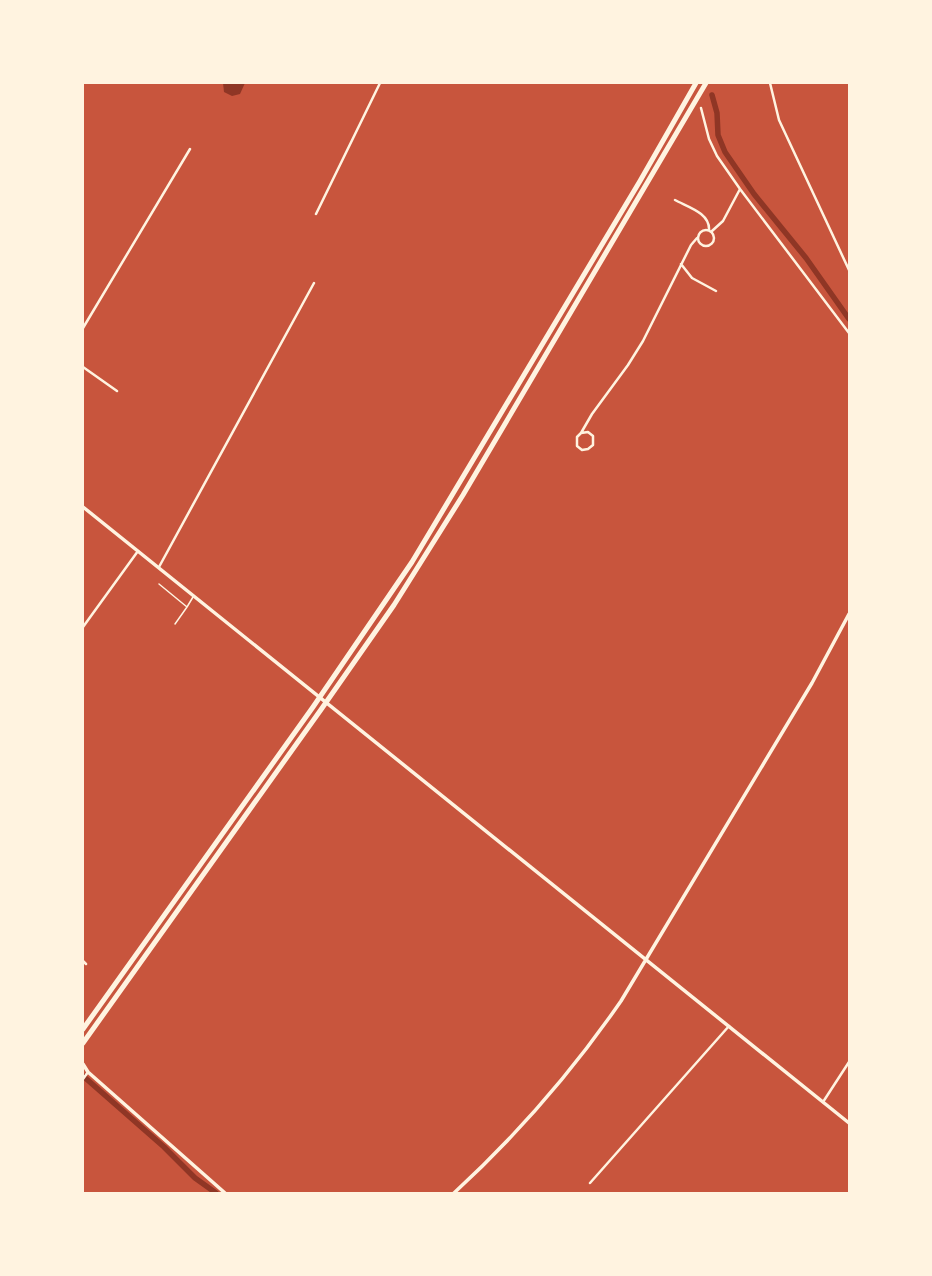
<svg xmlns="http://www.w3.org/2000/svg" width="932" height="1276" viewBox="0 0 932 1276" font-family="'Sofia Sans Condensed',sans-serif">
	<style>
		.water { fill: #8f3625 }
		.lines { fill: none; stroke-linecap: round; stroke-linejoin: round }
		.canal { stroke: #8f3625; stroke-width: 5.5 }
		.service { stroke: #fff3e0; stroke-width: 1.5 }
		.minor { stroke: #fff3e0; stroke-width: 2.5 }
		.tertiary { stroke: #fff3e0; stroke-width: 3.5 }
		.motorway { stroke: #fff3e0; stroke-width: 5 }
	</style>
	<rect width="100%" height="100%" fill="#c8553d"/>
	<path class="water" d="M223,83h22l-5,11 -8,2 -8,-4z"/>
	<g class="lines">
		<path class="canal" d="M712,95l5,18 1,22 7,17 29,42 52,64 43,61
			M83,1076l81,71 31,31 21,15"/>
		<path class="service" d="M159,584l28,23 6,-10
			M175,624l12,-17"/>
		<path class="minor" d="M770,83l9,37 70,150
			M701,108l8,31 8,17 23,33 109,144
			M675,200c13,7 35,13 34,30
			M316,214l64,-131
			M698 238a8 8 0 1 1 16 0a8 8 0 1 1-16 0Z
			M712,231l11,-10 17,-32
			M681,264l11,14 24,13
			M83,328l107,-179
			M83,367l34,24
			M581,433l7,-1 5,4v9l-5,4 -6,1 -5,-4v-9l4,-4 11,-19 36,-49 15,-24 48,-96 6,-7
			M159,567l155,-284
			M83,627l55,-76
			M83,961l3,3
			M83,1079l5,-7
			M823,1102l26,-40
			M590,1183l139,-157"/>
		<path class="tertiary" d="M83,507l766,616
			M83,1064l5,8 137,121
			M454,1193c63,-58 118,-121 167,-192l191,-318 37,-69"/>
		<path class="motorway" d="M83,1029l230,-322 99,-145 228,-381 56,-98
			M83,1043l237,-332 74,-106 69,-110 243,-412"/>
	</g>
	<rect width="932" height="1276" fill="none" stroke="#fff3e0" stroke-width="168"/>
</svg>
